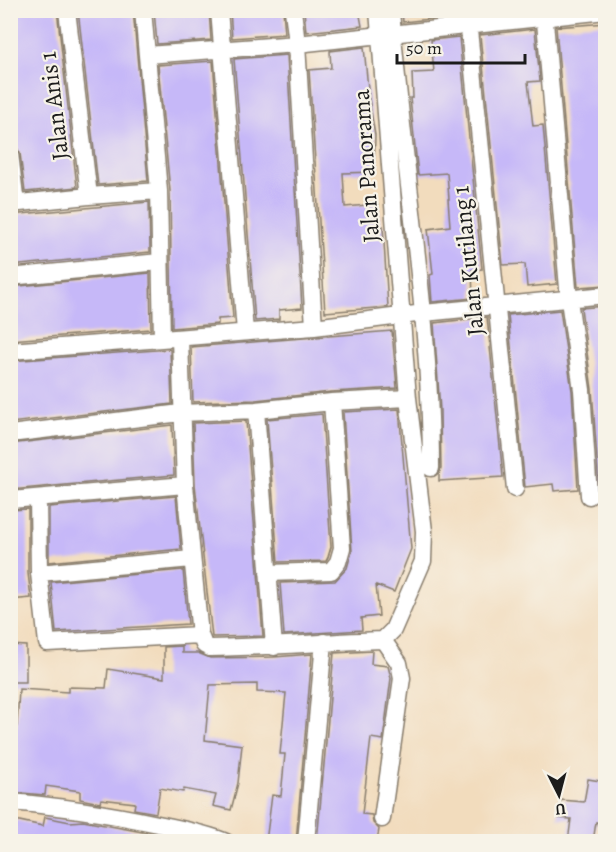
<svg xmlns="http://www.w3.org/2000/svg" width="616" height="852" viewBox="0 0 616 852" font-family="Alegreya,serif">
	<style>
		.building { fill: #c6b8f8 }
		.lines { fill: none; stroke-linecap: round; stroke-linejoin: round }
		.street-casing { stroke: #877c6c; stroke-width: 19 }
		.street { stroke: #fff; stroke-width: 16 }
		.labels { text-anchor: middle; stroke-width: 4.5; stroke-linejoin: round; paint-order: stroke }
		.street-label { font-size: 24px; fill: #1c1c1c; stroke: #f7f3e8 }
	</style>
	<rect width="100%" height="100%" fill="#f7f3e8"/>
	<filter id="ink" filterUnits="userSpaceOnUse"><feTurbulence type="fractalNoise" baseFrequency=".0167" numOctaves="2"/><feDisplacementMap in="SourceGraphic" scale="12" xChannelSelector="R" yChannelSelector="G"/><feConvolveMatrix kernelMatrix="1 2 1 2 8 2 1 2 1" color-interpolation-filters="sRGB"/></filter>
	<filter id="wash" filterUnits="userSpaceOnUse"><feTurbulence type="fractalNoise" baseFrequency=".008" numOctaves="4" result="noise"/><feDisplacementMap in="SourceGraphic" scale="24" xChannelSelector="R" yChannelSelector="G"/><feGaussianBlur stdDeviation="1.35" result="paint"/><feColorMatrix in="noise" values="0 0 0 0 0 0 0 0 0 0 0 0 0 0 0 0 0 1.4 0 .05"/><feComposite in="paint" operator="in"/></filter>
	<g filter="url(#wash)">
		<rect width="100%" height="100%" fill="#f2dcbd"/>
		<g id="blocks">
			<path class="building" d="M13,10h44l20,177 -52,5 -5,-39 -5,-8v-2l2,-1 -2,-28h-2l-3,-25v-49h6z
				M78,10h55l15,171 -50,4z
				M154,10h55l2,30 -54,4z
				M230,10h53l2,24 -53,4z
				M304,10h55l3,16 -56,6z
				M402,10h55v6l-54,6z
				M606,23v262l-28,2 -22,-260z
				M535,29l5,52 -12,1 5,44 10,-1 14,159 -30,3 -2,-23 -22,1 -23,-230z
				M459,37l23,232 -10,1 1,28 -41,4 -2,-27 3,-1 -5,-45 22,-3 -2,-27h1l-2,-26 -29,2 -8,-77h3l-1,-25 22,-1 -3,-32z
				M364,47l5,52 6,36 -1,37 -31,1 2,34 33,-3 2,22h3l5,81 -63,5 -16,-242 22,-2 -1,-17z
				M287,55l15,253 -23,2v9l-24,2 -21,-262z
				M213,61l20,257 -15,1v5l-46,4 -2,-137 -12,-126z
				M149,202l1,50 -140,14v-26l2,-1 -2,-24z
				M150,273l1,56 -141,11v-25h2l-2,-28z
				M606,306v180h-7l-7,-97 -11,-81z
				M560,310l12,81 6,98 -24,2 -1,-7 -28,3 -17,-172z
				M487,317l16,160 -64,4v-6l2,-7 -1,-58 -6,-87z
				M392,331l5,57 -66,4 -76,8 -62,2 -2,-55z
				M170,349l2,55 -162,19v-62z
				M399,409l12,140 -17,43 -18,-7 3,31 -18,2 1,12 -78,5 -4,-52 55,-2 12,-13 5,-17 -9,-139z
				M322,414l9,133 -3,10 -2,4 -48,1 -11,-143z
				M246,421l17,215 -51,1 -17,-153 -2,-61z
				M172,425l2,50 -164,15v-46z
				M176,496l5,53 -132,13v-55z
				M28,509v64l3,25 -21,2v-90z
				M183,570l5,54 -132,8 -5,-50z
				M10,645l16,1v36h-16z
				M182,646v7h16l12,5 64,-1 38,-3 -16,188h-30l6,-47 9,1 4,-42h-5l6,-61 -29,-1v-8l-47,1 -5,55 37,5 -4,38 -7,27 -18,-4 3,-11 -32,-6 -1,3 -23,-4 -4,25 -22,-4 1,-6 -34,-4 -1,4 -20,-4v-8l-34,-5 -1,9 -35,-3v-66h7l2,-37 49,3v-5l38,1 2,-19 56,9v-31z
				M372,651l-1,13 17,2 3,12 -8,62 -12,-2 -9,76 10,1 1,8 6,6 -2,13h-60l17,-189z
				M588,779l18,3v42l-10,-2 -3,20h-25l3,-23 -13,-1 3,-18 23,2z
				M45,817l25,5 13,-1 70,13 1,1v7h-144v-23l33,7z"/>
		</g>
	</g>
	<g filter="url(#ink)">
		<use href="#blocks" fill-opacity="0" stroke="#877c6c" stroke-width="1.5"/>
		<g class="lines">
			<g class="street-casing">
				<path id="street" d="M67,10l22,186
					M143,10l16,181 3,148
					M219,10l26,322
					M293,10l4,34 17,283
					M378,10l30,388 16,133 -1,30 -30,69 -10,10 16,23 3,15 -20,141
					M391,10c11,153 40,304 40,458
					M467,10l48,479
					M544,10l25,290 13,90 7,106
					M147,55l150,-11 309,-33
					M10,154l6,50
					M10,204l79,-8 70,-5
					M10,277l149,-15
					M180,339l5,146 15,150 4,10 6,3c58,-1 115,-6 173,-8
					M10,351l304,-24 110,-14 182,-18
					M256,410l18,237
					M10,434l171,-21 75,-3 76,-8 76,-4
					M38,498l1,75 8,70 153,-8
					M11,500l174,-15
					M39,573l153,-14
					M268,573l63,-2 7,-9 4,-14 -10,-146
					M10,802c50,4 100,12 148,22 23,5 47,9 68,18
					M306,842l18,-200"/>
			</g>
			<use href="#street" class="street"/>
		</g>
	</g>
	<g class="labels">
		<g class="street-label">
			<text transform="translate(54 106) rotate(-97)" y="8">Jalan Anis 1</text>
			<text transform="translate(366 166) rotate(-94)" y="8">Jalan Panorama</text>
			<text transform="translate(468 261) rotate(-96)" y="8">Jalan Kutilang 1</text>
		</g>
	</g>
	<rect width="616" height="852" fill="none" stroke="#f7f3e8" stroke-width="36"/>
	<g transform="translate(559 795) rotate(174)" stroke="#f7f3e8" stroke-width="4.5" paint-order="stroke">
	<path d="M0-4.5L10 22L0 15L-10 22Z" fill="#1c1c1c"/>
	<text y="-9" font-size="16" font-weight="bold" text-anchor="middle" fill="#1c1c1c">U</text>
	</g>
	<path d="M397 54v9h128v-9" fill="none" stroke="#1c1c1c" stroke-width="3"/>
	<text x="406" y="54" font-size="18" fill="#1c1c1c" stroke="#f7f3e8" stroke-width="4.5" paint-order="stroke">50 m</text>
</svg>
